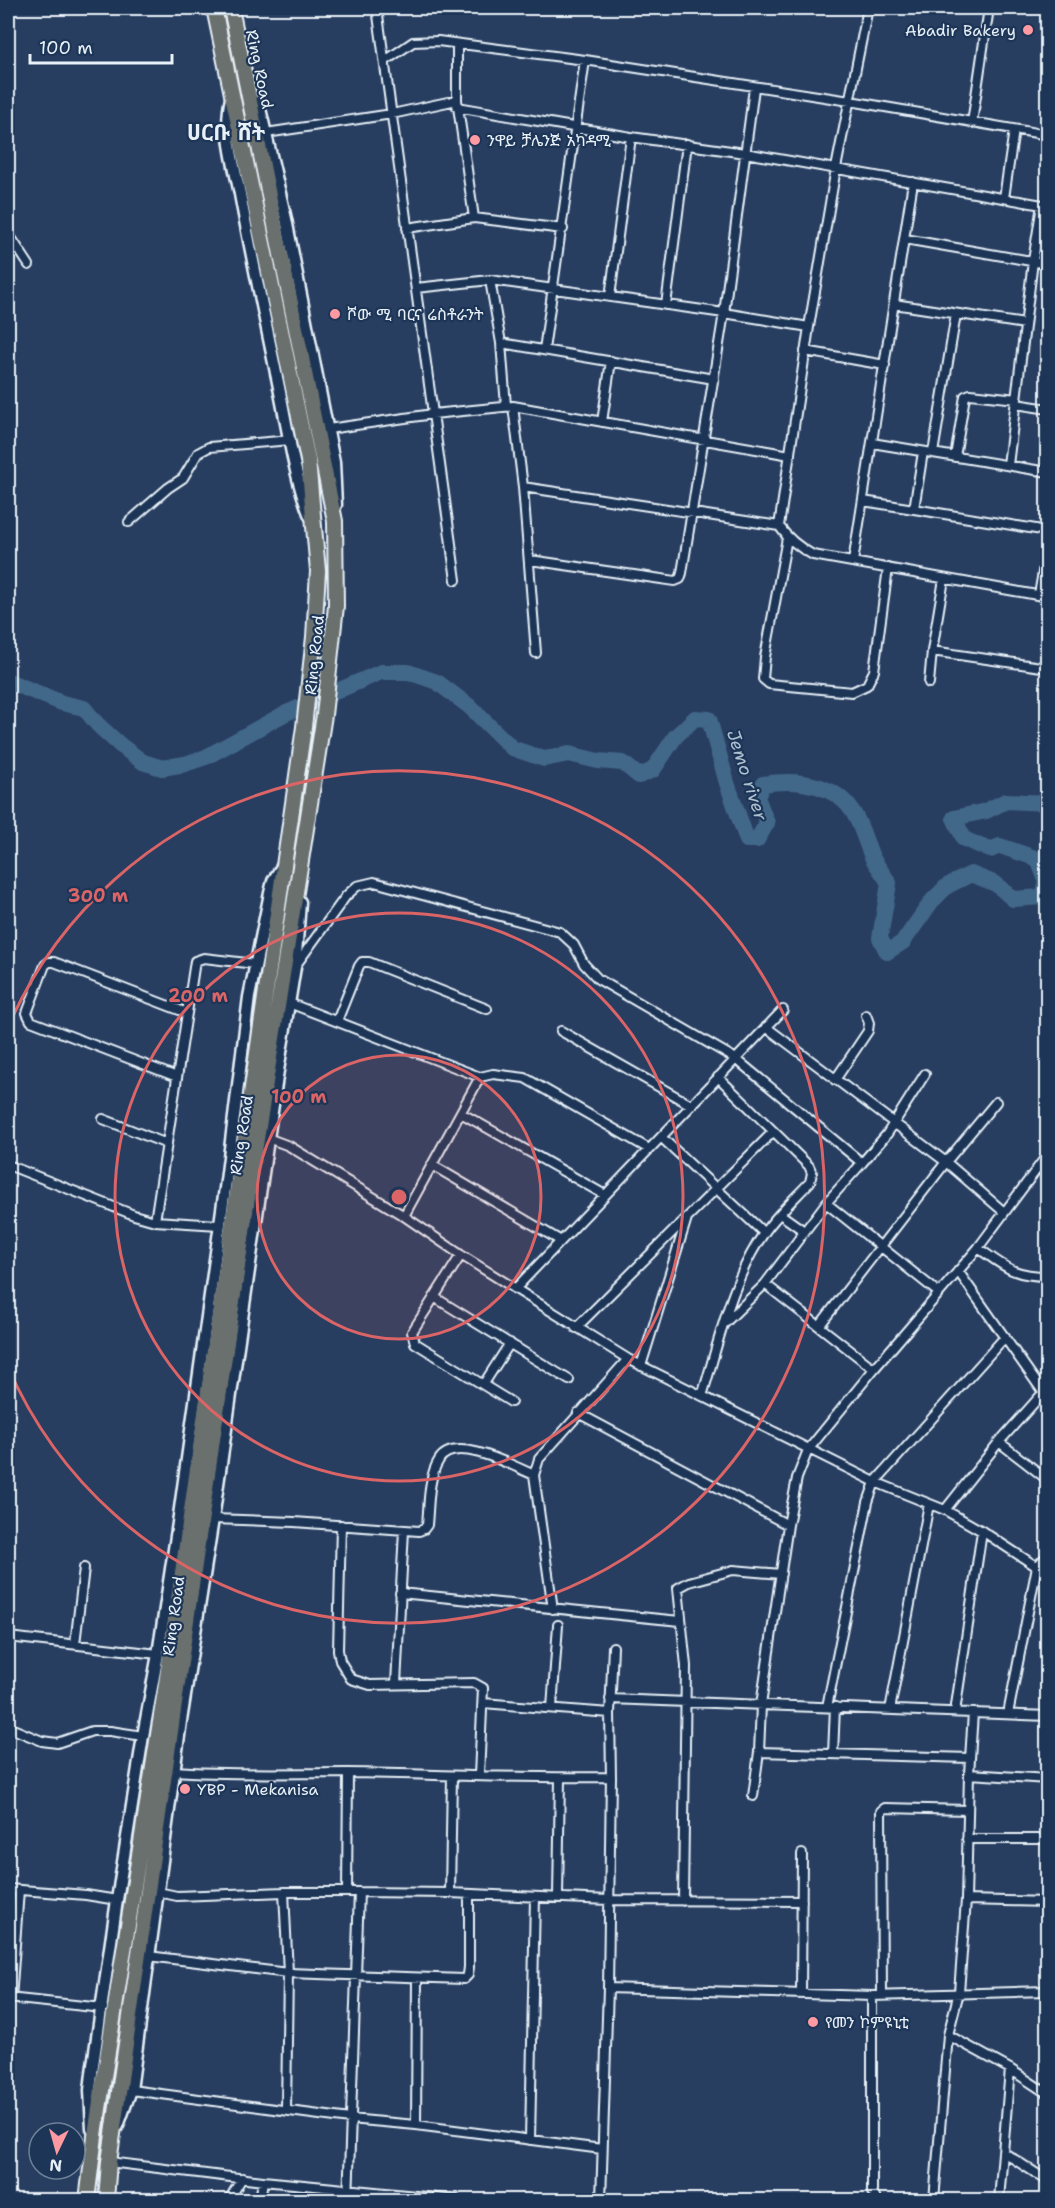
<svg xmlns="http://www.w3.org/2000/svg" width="1055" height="2208" viewBox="0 0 1055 2208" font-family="'Shantell Sans','Noto Sans Ethiopic',sans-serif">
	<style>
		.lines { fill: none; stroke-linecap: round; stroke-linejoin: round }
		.river { stroke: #426789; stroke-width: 16 }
		.street-casing { stroke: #e8f1f8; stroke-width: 12 }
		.secondary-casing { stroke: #e8f1f8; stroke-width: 15 }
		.primary-casing { stroke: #e8f1f8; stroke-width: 16 }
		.highway-casing { stroke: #e8f1f8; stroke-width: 18 }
		.street { stroke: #1d3557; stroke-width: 8 }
		.secondary { stroke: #1d3557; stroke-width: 10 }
		.primary { stroke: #6a706d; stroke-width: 12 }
		.highway { stroke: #6a706d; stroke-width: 14 }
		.ring { fill: none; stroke: #db6466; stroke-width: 3 }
		.poi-dot { fill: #ff9aa2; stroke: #1d3557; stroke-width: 2 }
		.labels { text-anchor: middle; stroke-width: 4.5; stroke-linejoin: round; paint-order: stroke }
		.poi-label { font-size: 16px; fill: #e8f1f8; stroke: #1d3557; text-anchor: start }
		.street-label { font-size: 16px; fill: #e8f1f8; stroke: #1d3557 }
		.water-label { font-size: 18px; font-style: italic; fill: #aec1d1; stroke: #1d3557 }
		.district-label { font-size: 22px; font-weight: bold; fill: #e8f1f8; stroke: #1d3557 }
		.centre { fill: #db6466; stroke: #1d3557; stroke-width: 3 }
		.ring-label { font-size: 18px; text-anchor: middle; font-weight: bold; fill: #db6466; stroke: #1d3557; stroke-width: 4.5; stroke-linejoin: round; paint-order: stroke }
	</style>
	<rect width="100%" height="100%" fill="#283e61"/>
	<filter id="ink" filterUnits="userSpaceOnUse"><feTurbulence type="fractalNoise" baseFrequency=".0167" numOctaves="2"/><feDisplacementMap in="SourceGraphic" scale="12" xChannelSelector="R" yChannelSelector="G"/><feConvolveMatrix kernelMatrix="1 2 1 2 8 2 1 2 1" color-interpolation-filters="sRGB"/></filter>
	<g filter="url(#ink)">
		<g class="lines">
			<path class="river" d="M8,681l54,22 22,5 14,17 22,20 23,17 19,6 23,-4 21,-7 78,-43 97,-42h27l29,10 32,24 43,42 32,11 25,-5 29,7 25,2 16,13 14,-6 22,-33 20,-19 14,1 18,64 20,57h10l10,-17 -10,-26 6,-13c26,-4 60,-3 81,17 16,15 20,39 29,58 5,8 11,16 16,24l-9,55 7,14 16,-10 29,-41 15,-15 24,-12 25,10 17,15 29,-2 6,2
				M1042,897l5,-14 -9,-24 -38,-13 -10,4 -26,-11 -10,-21 32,-7 20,-10 42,2"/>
			<g class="street-casing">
				<path id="street" d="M377,8l79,572
					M868,8l-32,160 -27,159 -30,199c9,13 19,21 34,29l235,42
					M457,44v56l17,118
					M385,61l28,-19 25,-1 147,19 265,41 198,34
					M457,107l174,30 114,16 303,53
					M972,123l17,-115
					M266,133l126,-19 65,-14
					M1004,198l10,-68
					M407,228l67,-10 89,11
					M8,233l21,32
					M905,239l143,25
					M490,280l11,63 5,63
					M416,288l74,-8 234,33 85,14
					M610,297l21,-160
					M894,304l131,20
					M666,305l21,-161
					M501,343l213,36
					M544,350l41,-290
					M805,351l80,14
					M1016,404l32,5
					M513,406l10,81 13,166
					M602,422l9,-61
					M328,429l105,-15 80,-8 277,49
					M872,443l176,29
					M923,452l-9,57 134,22
					M933,453l23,-139
					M955,457l10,-61 5,-2 47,5
					M1008,465l25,-204 9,-56
					M523,487l256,39
					M863,501l51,8
					M129,522l39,-34 15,-10 15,-25 11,-6 82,-7
					M787,538l-22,119 -2,22 6,5 83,8 15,-7 7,-14 14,-103
					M530,560l145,21 5,-2 2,-6 42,-260 30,-225
					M853,562l60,-380
					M944,579l-12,72 116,17
					M1039,595l9,-52
					M929,683l3,-32
					M296,965l50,-69 11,-10 17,-4 186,50 14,13 10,19 14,15 138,80 126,104 -36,40 -61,81 -40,39
					M289,1003l191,74 13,-3 32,4 124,71
					M337,1021l22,-55 3,-4h7l118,47
					M766,1027l180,135 58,50
					M561,1031l130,74
					M177,1077l-146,-56 -4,-8 18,-48 4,-3h5l133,51
					M835,1080l33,-49 1,-8 -3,-8
					M461,1113l144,82
					M103,1119l64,25
					M265,1137l24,9 115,70 57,39 167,104 247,123 70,28 37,21 66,43
					M661,1137l103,96
					M862,1163l25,-29 38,-60
					M8,1165l126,50 21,6 64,4
					M432,1165l129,76
					M826,1203l113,90
					M780,1214l24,17
					M404,1216l76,-139
					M155,1221l40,-260 9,-3 51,6
					M978,1248c27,19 35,28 70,28
					M461,1255l-49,77 3,11 96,59
					M958,1271l90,128
					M765,1284l109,85
					M515,1289l268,-279
					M434,1297l135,83
					M820,1325l126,-163 50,-60
					M576,1328l197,-196
					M641,1366l46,-148
					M483,1385l27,-42
					M702,1396c17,-54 29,-116 62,-163 13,-19 31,-35 46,-51l2,-9 -3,-7 -91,-89
					M578,1413l210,112
					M999,1442l49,38
					M945,1510l54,-68 44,-49
					M213,1519l81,3 125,9 5,-2 3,-4c2,-20 1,-48 12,-65 16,-26 74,6 95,15
					M341,1525l-3,125 2,11 11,18 19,6 104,-2 9,5 -4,88
					M400,1593l280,28
					M553,1609l-19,-134 5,-16 89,-100
					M8,1637l150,17
					M75,1644l9,-76
					M396,1684l8,-154
					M610,1699l438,17
					M483,1703l127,10
					M827,1707l41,-205 7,-20 130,-145
					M552,1708l6,-83
					M890,1710l39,-206
					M955,1712l27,-181
					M1008,1714l29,-148 11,-11
					M8,1727l34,14 15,2 35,-12h18l33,5
					M759,1752l211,6
					M833,1754l2,-47
					M174,1771c58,4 116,2 173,2 88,1 176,6 264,4
					M969,1774l79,5
					M753,1796l6,-44 2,-47 27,-180 9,-47 11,-28 66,-81 104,-121 70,-94
					M967,1839h81
					M8,1889l78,6 31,5
					M158,1892l19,4 107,-4h75l91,1 159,7 193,1
					M284,1892l4,81 -2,137
					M347,1892l1,-119
					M450,1893l2,-117
					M558,1896l2,-117
					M966,1900l82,2
					M683,1901l3,-235 -8,-78 11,-6 44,-12 48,4
					M148,1956l140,17 176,6 4,-4 1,-8v-73
					M608,1988l264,8 176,-5
					M801,1994l1,-140
					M882,1995l-1,-184 4,-3 83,2
					M872,1996v196l5,8
					M8,1998l95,10
					M11,1999l8,-109
					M948,2035l62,34 38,25
					M131,2090l219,29 66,6 186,24
					M416,2125l1,-147
					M530,2140l5,-243
					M1003,2152l45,29
					M109,2162l154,19 194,19
					M229,2200l13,-22
					M260,2200l3,-19
					M348,2200l11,-308
					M601,2200l7,-212 3,-211 -1,-64 3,-66
					M934,2200l14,-165 11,-43 7,-92 3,-126 4,-61
					M999,2200l11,-131"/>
			</g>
			<g class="secondary-casing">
				<path id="secondary" d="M249,95l10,12 2,6 25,106 48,243 2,43
					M231,99c-8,30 3,65 9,95 11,60 24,120 36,179 10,45 17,101 34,143
					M118,2126l13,-36 50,-369 32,-202 64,-442 18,-110 5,-65
					M92,2129l-2,-39 3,-25 24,-165 26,-164 15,-82 20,-131 48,-342 23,-184 21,-104 3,-12 10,-16"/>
			</g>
			<g class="primary-casing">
				<path id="primary" d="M1044,8h4"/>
			</g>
			<g class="highway-casing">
				<path id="highway" d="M87,2200l9,-72 70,-444 138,-957 10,-90 4,-66 -10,-111 -94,-452
					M106,2200l3,-38 139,-966 76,-481 12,-109 -1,-85 -104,-513"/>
			</g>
			<use href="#street" class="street"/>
			<use href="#secondary" class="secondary"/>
			<use href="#primary" class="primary"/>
			<use href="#highway" class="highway"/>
		</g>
	</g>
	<circle cx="399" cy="1197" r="142" fill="#db6466" fill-opacity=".12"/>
	<g class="ring">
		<circle cx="399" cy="1197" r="142"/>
		<circle cx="399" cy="1197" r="284"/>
		<path d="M8 1027A426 426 0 1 1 8 1367"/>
	</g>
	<g class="poi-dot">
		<circle cx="1028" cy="30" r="6"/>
		<circle cx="475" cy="140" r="6"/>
		<circle cx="335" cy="314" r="6"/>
		<circle cx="185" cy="1789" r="6"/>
		<circle cx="813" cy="2022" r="6"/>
	</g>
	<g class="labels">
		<g class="poi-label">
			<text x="1016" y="36" text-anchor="end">Abadir Bakery</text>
			<text x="487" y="146">ንዋይ ቻሌንጅ አካዳሚ</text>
			<text x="347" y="320">ሾው ሚ ባርና ሬስቶራንት</text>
			<text x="197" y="1795">YBP - Mekanisa</text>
			<text x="825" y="2028">የመን ኮምዩኒቲ</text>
		</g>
		<g class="street-label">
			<text transform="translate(260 69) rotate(78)" y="6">Ring Road</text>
			<text transform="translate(314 655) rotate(-84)" y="6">Ring Road</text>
			<text transform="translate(241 1135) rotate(-81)" y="6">Ring Road</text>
			<text transform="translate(173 1616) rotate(-82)" y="6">Ring Road</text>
		</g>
		<g class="water-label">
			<text transform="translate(747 775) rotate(72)" y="6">Jemo river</text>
		</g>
		<g class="district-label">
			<text x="226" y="140">ሀርቡ ሸት</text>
		</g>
	</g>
	<circle cx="399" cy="1197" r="9" class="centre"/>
	<g class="ring-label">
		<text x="98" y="902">300 m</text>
		<text x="198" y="1002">200 m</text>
		<text x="299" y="1103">100 m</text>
	</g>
	<rect width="1055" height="2208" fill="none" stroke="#1d3557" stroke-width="30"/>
	<rect x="15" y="15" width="1025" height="2178" fill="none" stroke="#e8f1f8" stroke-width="2" filter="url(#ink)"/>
	<g transform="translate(57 2151) rotate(185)"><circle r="28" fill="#1d3557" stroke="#6e8097" stroke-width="1.5"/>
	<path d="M0-4.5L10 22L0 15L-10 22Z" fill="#ff9aa2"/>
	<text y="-9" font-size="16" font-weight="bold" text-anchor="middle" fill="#e8f1f8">N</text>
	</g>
	<path d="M30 54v9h142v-9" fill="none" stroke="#e8f1f8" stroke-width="3"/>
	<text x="39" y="54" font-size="18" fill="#e8f1f8" stroke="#1d3557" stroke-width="4.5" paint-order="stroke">100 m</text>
</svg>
